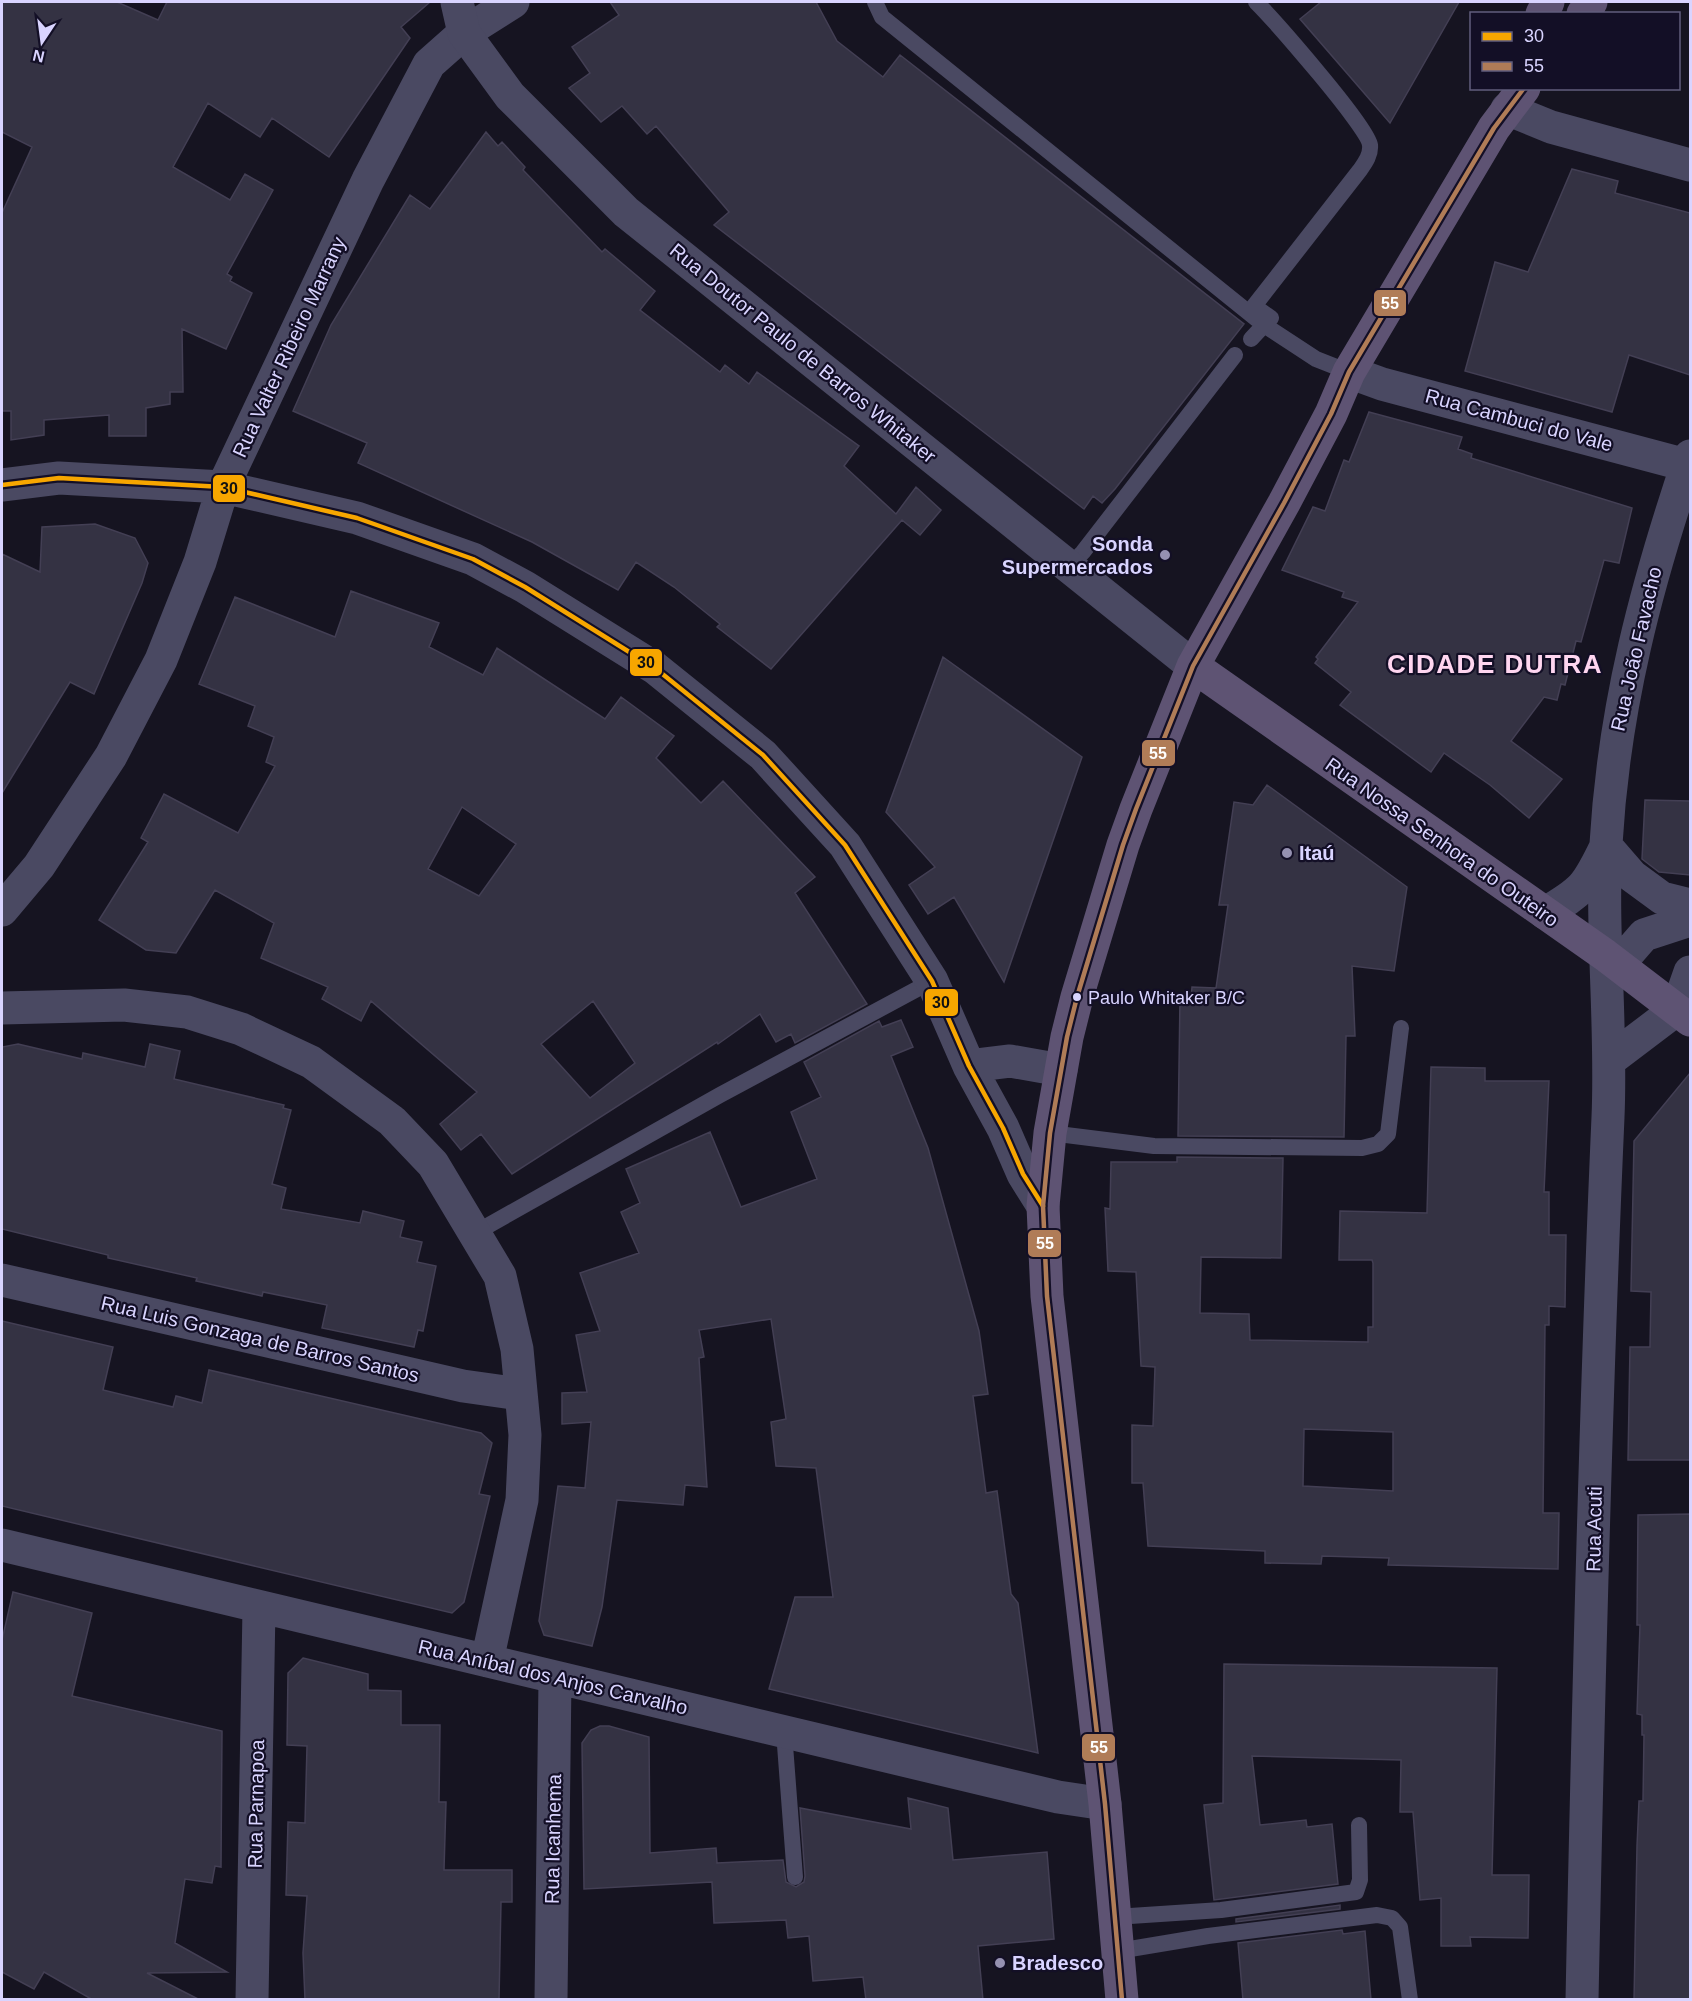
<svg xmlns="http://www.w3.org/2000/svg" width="1692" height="2001" viewBox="0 0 1692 2001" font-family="Arial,sans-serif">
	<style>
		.building { fill: #343243; stroke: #433f54; stroke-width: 1.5; fill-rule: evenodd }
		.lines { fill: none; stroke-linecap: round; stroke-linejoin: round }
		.service { stroke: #4a4962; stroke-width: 16 }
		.minor { stroke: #4a4962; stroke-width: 33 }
		.tertiary { stroke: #4a4962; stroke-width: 33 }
		.primary { stroke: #5e5373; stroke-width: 33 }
		.bus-1-casing { stroke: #130f26; stroke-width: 9 }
		.bus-2-casing { stroke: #130f26; stroke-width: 9 }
		.bus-1 { stroke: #f7a600; stroke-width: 4.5 }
		.bus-2 { stroke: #b07c57; stroke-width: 4.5 }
		.poi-dot { fill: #9591b1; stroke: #130f26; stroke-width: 2 }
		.bus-dot { fill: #d9d4ff; stroke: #130f26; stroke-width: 2 }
		.labels { text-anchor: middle; stroke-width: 4.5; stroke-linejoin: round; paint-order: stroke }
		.bus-label { font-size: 18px; fill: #d9d4ff; stroke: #130f26; text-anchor: start }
		.street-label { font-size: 20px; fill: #d9d4ff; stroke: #130f26 }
		.poi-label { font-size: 20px; font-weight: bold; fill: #d9d4ff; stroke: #130f26; text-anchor: start }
		.district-label { font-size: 26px; font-weight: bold; letter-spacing: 1.5px; fill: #ffd6f0; stroke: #130f26 }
		.line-badge { stroke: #130f26; stroke-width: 2 }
		.badge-label { font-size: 16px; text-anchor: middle; font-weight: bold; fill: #fff }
		.pale-badge-label { font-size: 16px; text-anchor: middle; font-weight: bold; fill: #111 }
	</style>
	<rect width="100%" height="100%" fill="#161421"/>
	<path class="building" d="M2,2h115l41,18 9,-18h263l-29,25 9,11 -81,119 -57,-39 -12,19 -52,-34 -35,64 57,33 15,-26 28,16 -46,84 5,3 -2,4 22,12 -26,56 -44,-20 1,63h-13v12l-24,4v28h-37v-21l-65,5v15l-33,5v-29h-9v-198l30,-66 -30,-15z
		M610,2h206l21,39 46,36 17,-22 344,269 -129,165 -13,14 -9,-7 -9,13 -370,-284 15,-13 -73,-86 -9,8 -25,-28 -21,16 -32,-34 21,-15 -18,-26 47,-32z
		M1321,2h138l-69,121 -90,-104z
		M486,132l12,14 4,-4 23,25 -2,3 79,82 3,-3 50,42 -15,19 80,62 5,-7 24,19 8,-12 102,74 -15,20 52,48 20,-27 25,23 -21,25 -18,-15 -131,149 -54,-42 3,-3 -46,-37 -38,-25 -18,28 -86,-48 -174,-79 9,-20 -74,-32 38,-86 79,-130 20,14z
		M1572,169l46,12 -3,12 75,20v162l-61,-20 -17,57 -147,-41 30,-109 33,10z
		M1369,412l93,25 -4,12 14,5 -1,4 161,50 -13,55 -15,-3 -23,82 -5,-1 -11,44 -4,-1 -4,16 -13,-3 -33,44 51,38 -33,39 -39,-33 -46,-32 -13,19 -91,-67 11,-13 -36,-29 3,-4 -2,-2 42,-55 -16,-5 2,-5 -62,-22 31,-63 12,4 19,-51 5,2z
		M95,524l40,14 13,25 -6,20 -48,111 -24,-12 -68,111v-239l38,18 2,-45z
		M351,591l88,32 -10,24 54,28 14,-27 108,71 16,-22 53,39 -18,22 45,45 22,-22 92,96 -20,16 72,111 -72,39 -4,-9 -15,8 -16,-28 -42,30 -1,-2 -205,132 -31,-40 -20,16 -21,-26 37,-32 -106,-91 -10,20 -39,-22 6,-12 -67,-29 13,-35 -59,-33 -39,63 -30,-3 -47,-30 49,-78 -7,-4 23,-44 74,39 37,-67 -9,-4 8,-25 -26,-11 7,-20 -56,-22 36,-87 100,40zM462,807l54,37 -37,52 -51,-27zM593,1001l42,62 -45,35 -49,-54z
		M943,657l139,100 -78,225 -50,-85 -26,17 -19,-29 26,-18 -49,-55z
		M1267,785l140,102 -13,84 -42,-5 3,70h-9l-2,101 -166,-1 2,-138h11l1,-11 24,1 12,-83h-9l15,-103 19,3z
		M1645,800l45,1v74l-31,-3 -17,-13z
		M901,1020l12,27 -22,9 37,92 51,183 9,63 -15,2 13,97 11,-2 14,103 7,9 20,150 -269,-64 26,-92h38l-17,-129 -40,-2 -5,-44 15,-3 -15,-100 -72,11 5,27 -5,1 8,129 -22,-2 -2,20 -66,-5 -15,107 -10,39 -48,-11 -5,-14 19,-135 27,2 6,-66 -29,2v-31l25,-1 -11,-57 24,-4 -20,-58 59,-20 -18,-41 19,-9 -14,-34 84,-37 31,75 76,-28 -26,-67 30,-15 -17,-35 75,-41 3,6z
		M18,1044l64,15 1,-6 62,14 5,-23 30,7 -6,28 110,26 -1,3 8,2 -19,74 14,4 -5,21 79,14 3,-12 41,10 -4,16 22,5 -5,20 19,4 -13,65 -5,-1 -4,17 -92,-19 5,-23 -64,-13 -1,4 -66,-15 1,-3 -89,-20v-3l-106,-26v-182z
		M1431,1067l54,1v13h64l-5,111h5v43h17l-1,72 -16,-1v19h-4l-2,188h16l-1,56 -170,-4 1,-7 -67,-2 -1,8 -56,-1v-12l-117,-5 -5,-63h-11v-58l21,1 2,-59 -14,-1 -5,-94 -28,-1 -3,-63 5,1 1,-47h66v-5l106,1 -2,100 -80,-1 -1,56 49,1 1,26 118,2v-15h5v-64l-1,-3h-33l1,-49 87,2zM1304,1429l89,3v59l-90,-5z
		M1690,1073v387h-62l2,-113h20l1,-55 -20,-1 3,-150z
		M2,1321l111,26 -10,43 70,17 3,-11 26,7 7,-33 272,63 11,10 -13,51 11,2 -26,106 -12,11 -450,-107z
		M1690,1514v486h-56l3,-154 2,-45h4l1,-66h-2v-20l-5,-1 3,-89h-3l1,-110z
		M13,1592l79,21 -20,83 150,35 -1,136 -6,-1 -3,17 -27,-4 -10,64 52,29 -80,1 53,27h-107l-49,-28 -10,17 -32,-17v-332z
		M303,1658l65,16v16l33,1v34h39l-1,77h7l-2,68h68v32h-11l-2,98h-194l-2,-47 4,-57 -21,-1 2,-73 17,1 2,-77 -20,-1 1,-72z
		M1224,1664l273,4 -5,207h37l-1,63 -58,-1 1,9h-30v-48l-21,2 -7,-88h-13l1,-52 -149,-4 8,69 46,-5 1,7 25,-3 6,60 -124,16 -10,-95 19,-2z
		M600,1726h9l40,11 1,116 66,-5 1,15 66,-3 3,22 10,5 8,-5 1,-6 -5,-68 111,21 -3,-31 40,10 5,52 94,-8 7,87 -76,7 5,54h-117l-3,-23 -50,4 -4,-45 -21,2 -2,-18 -72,3 -2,-41 -128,7 -2,-146 9,-13z
		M1340,1905v4l-104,13v-3z
		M1342,1930l1,4 22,-3 6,69h-128l-5,-57z"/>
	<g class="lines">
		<path class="service" d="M875,2l7,15 382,308 52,34 33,13
			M1256,2c18,18 112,125 114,143 1,10 -5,18 -10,25l-106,136 17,12
			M1251,339l13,-14
			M1068,568l15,-16 152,-197
			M1050,1133l104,13 208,2 16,-4 10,-10 13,-106
			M475,1233l245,-138 212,-114
			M784,1732l11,145
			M1115,1917l106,-7 135,-18 4,-12 -1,-55
			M1118,1951l90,-15 169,-21 15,3 8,9 10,73"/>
		<path class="minor" d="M1507,109l44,18 139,38
			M1349,372l33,12 308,82
			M2,485l57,-7 164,9 134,31 116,41 52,28 130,81 108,87 82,90 87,136 37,85 34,62 20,46 20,32
			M2,910l37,-44 72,-110 50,-96 39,-98 23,-75 145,-307 61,-116 35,-31 49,-31
			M1545,913c38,-22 42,-27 61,-67l26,30 30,22 28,7
			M1618,965l26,-30 46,-15
			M2,1008l122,-3 63,7 54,17 70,33 81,59 41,43 67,112 17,73 8,86 -3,65 -35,161
			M1611,1059l66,-50 13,-37
			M969,1066l41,-5 51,9
			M2,1280l461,106 57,8
			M2,1545l1056,252 47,7
			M252,2000l7,-392
			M551,2000l4,-321
			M1582,2000c6,-295 13,-589 26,-883 4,-91 -7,-182 -2,-273 8,-138 40,-258 84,-388"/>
		<path class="tertiary" d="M457,2l7,31 46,63 116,116 567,454"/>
		<path class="primary" d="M1542,14l6,-12
			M1583,14l8,-12
			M1193,666l412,289 85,65
			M1122,2000l-17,-196 -58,-508 -4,-90 7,-73 17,-96 10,-40 46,-152 13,-36 57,-143 91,-163 47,-89 18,-42 145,-244 30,-40"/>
		<g class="bus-1-casing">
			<path id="bus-1" d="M2,485l57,-7 164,9 134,31 116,41 52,28 130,81 108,87 82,90 87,136 37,85 34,62 20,46 20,32"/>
		</g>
		<g class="bus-2-casing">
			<path id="bus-2" d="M1122,2000l-17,-196 -58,-508 -4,-90 7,-73 17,-96 10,-40 46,-152 13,-36 57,-143 91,-163 47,-89 18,-42 145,-244 30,-40"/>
		</g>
		<use href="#bus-1" class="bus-1"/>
		<use href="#bus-2" class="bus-2"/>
	</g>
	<g class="poi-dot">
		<circle cx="1165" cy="555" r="6"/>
		<circle cx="1287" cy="853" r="6"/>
		<circle cx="1000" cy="1963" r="6"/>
	</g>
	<circle class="bus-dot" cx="1077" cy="997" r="5"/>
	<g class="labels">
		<g class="bus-label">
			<text x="1088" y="1004">Paulo Whitaker B/C</text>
		</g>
		<g class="street-label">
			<text transform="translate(289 347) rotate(-65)" y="7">Rua Valter Ribeiro Marrany</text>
			<text transform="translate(803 353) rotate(39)" y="7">Rua Doutor Paulo de Barros Whitaker</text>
			<text transform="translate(1519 420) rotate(15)" y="7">Rua Cambuci do Vale</text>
			<text transform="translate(1636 649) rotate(-77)" y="7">Rua João Favacho</text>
			<text transform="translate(1442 842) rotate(35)" y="7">Rua Nossa Senhora do Outeiro</text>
			<text transform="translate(260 1339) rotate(13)" y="7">Rua Luis Gonzaga de Barros Santos</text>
			<text transform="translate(1594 1529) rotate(-89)" y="7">Rua Acuti</text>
			<text transform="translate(553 1677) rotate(13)" y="7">Rua Aníbal dos Anjos Carvalho</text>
			<text transform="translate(256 1804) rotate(-89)" y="7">Rua Parnapoa</text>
			<text transform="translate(553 1839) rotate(-89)" y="7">Rua Icanhema</text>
		</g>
		<g class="poi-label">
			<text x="1153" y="551" text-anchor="end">Sonda<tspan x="1153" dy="23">Supermercados</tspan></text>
			<text x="1299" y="860">Itaú</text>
			<text x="1012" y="1970">Bradesco</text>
		</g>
		<g class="district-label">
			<text x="1495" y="673">CIDADE DUTRA</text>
		</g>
	</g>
	<g class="line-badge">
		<rect x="1373" y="289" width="34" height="28" rx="6" fill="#b07c57"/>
		<rect x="212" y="474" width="34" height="29" rx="6" fill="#f7a600"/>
		<rect x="629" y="648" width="34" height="29" rx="6" fill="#f7a600"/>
		<rect x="1141" y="739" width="35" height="28" rx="6" fill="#b07c57"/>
		<rect x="924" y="988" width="35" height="29" rx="6" fill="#f7a600"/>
		<rect x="1027" y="1229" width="35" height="29" rx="6" fill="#b07c57"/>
		<rect x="1081" y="1733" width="35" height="29" rx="6" fill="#b07c57"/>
	</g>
	<g class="badge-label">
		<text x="1390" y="309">55</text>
		<text x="1158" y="759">55</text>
		<text x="1045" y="1249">55</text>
		<text x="1099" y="1753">55</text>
	</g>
	<g class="pale-badge-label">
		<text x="229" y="494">30</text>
		<text x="646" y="668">30</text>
		<text x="941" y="1008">30</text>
	</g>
	<rect width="1692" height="2001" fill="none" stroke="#d9d4ff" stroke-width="6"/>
	<rect x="1470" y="12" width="210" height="78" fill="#130f26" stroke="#625e7d" stroke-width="1.5"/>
	<rect x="1482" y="32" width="30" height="9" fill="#f7a600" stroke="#625e7d" stroke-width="1.5"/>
	<text x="1524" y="42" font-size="18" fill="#d9d4ff">30</text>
	<rect x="1482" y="62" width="30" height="9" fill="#b07c57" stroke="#625e7d" stroke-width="1.5"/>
	<text x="1524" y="72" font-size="18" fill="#d9d4ff">55</text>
	<g transform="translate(42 42) rotate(193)" stroke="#130f26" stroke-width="4.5" paint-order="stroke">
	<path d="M0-4.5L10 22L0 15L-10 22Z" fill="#d9d4ff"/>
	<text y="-9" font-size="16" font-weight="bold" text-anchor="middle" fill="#d9d4ff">N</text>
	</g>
</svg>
